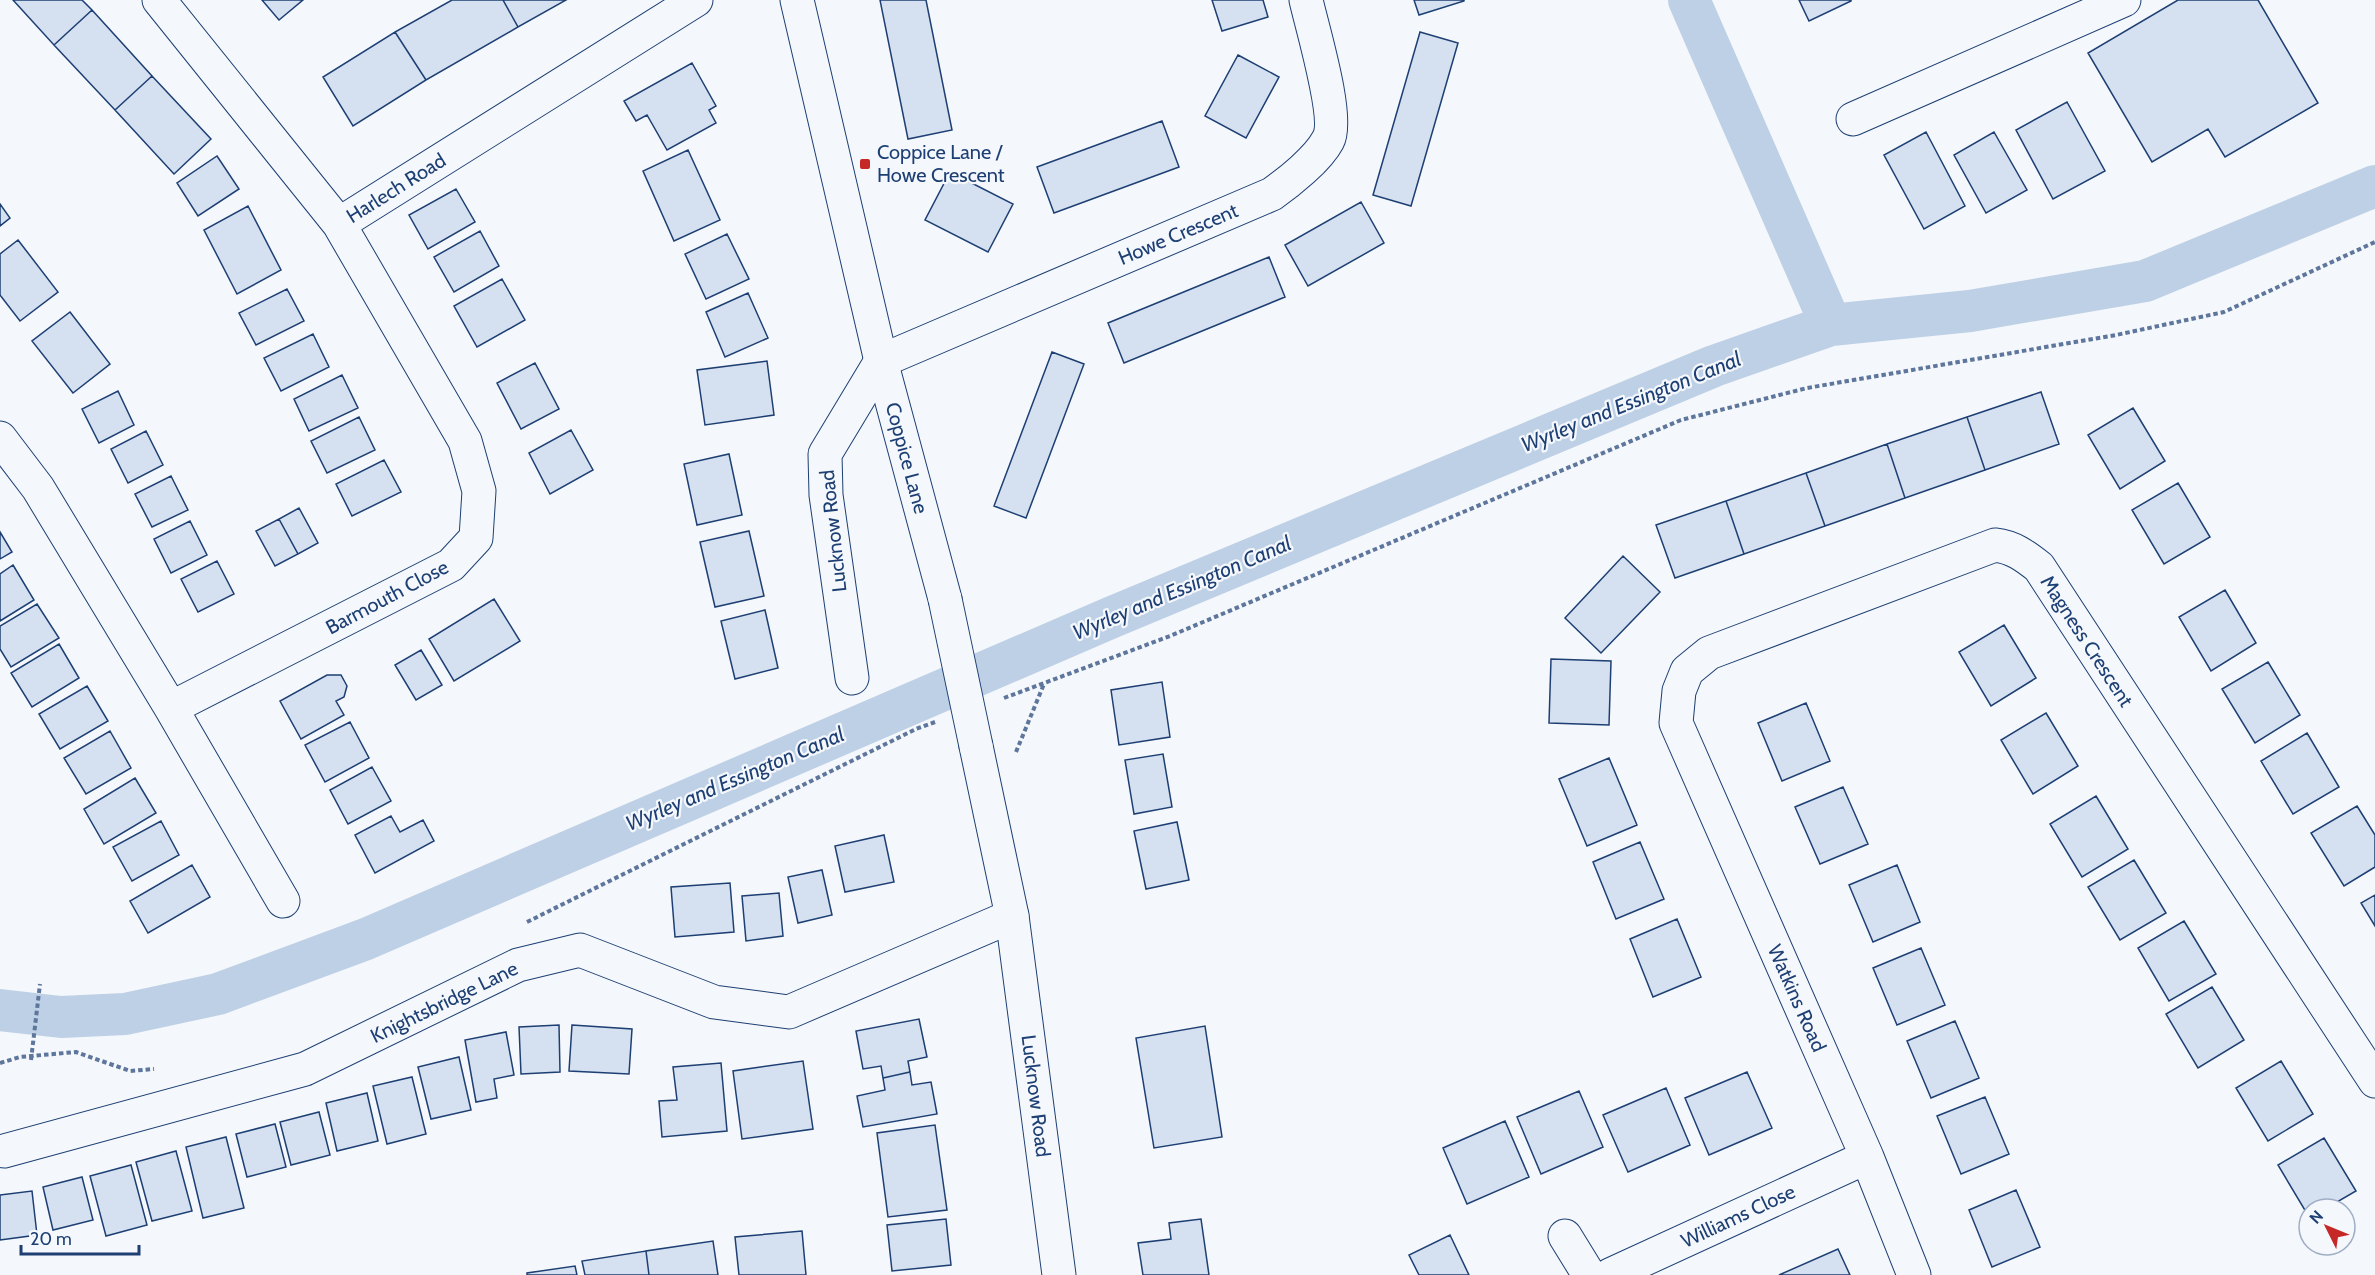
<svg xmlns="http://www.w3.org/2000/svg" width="2375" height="1275" viewBox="0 0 2375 1275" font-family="Cabin,sans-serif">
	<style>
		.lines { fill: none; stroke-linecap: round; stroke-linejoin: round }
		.canal { stroke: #bed0e5; stroke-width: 42 }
		.building { fill: #d5e0f0; stroke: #1d3f73; stroke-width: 1.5 }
		.minor-casing { stroke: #1d3f73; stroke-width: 35 }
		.tertiary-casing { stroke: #1d3f73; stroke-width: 35 }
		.path { stroke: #5e769c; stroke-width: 4; stroke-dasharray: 4.5 3; stroke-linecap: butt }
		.minor { stroke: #f4f7fb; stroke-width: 33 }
		.tertiary { stroke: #f4f7fb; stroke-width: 33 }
		.tertiary-bridge-casing { stroke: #1d3f73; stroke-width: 35; stroke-linecap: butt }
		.path-bridge { stroke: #5e769c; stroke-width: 4; stroke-dasharray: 4.5 3; stroke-linecap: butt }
		.tertiary-bridge { stroke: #f4f7fb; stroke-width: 33 }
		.poi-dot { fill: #c62828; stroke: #f4f7fb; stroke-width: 2 }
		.labels { text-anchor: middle; stroke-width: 4.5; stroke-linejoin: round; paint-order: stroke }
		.poi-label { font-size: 20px; fill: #1d3f73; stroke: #f4f7fb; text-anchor: start }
		.street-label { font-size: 20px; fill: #1d3f73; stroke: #f4f7fb }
		.water-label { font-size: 21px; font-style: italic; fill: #1d3f73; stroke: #f4f7fb }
	</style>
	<rect width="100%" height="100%" fill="#f4f7fb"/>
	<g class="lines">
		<path class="canal" d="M1689,0l142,325
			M0,1010l61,7 64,-3 93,-20 148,-55 744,-321 604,-252 117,-41 139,-14 175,-30 230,-95"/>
	</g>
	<path class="building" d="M13,0h69l10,10 -38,35z
		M262,0h41l-24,20z
		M452,0h51l15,27 -92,53 -31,-48z
		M503,0h63l-48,27z
		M880,0h46l26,130 -44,9z
		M1212,0h51l5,17 -46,14z
		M1414,0h50v1l-45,14z
		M1799,0h52v1l-42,20z
		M2178,0h80l60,103 -93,54 -17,-28 -56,33 -64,-109z
		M92,10l60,66 -37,34 -61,-65z
		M395,32l31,48 -73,46 -30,-49z
		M1420,32l38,11 -47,163 -38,-11z
		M1238,55l41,22 -33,61 -41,-22z
		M692,63l24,43 -7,4 7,13 -49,27 -20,-35 -11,6 -12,-20z
		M152,76l59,63 -37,35 -59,-64z
		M2067,102l38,69 -52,28 -37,-69z
		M1162,121l17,46 -125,46 -17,-46z
		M1926,132l39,74 -41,23 -40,-74z
		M1994,132l33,58 -41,23 -32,-58z
		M688,150l32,70 -46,21 -31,-70z
		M217,156l22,33 -41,27 -21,-33z
		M950,172l63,32 -25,48 -63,-32z
		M456,189l19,33 -47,27 -19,-34z
		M1361,202l23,41 -76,43 -23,-41z
		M0,204l10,14 -10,8z
		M248,206l33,64 -44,24 -33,-64z
		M480,231l19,35 -45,26 -20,-35z
		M727,234l22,45 -43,20 -21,-45z
		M18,240l40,52 -38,29 -20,-26v-41z
		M1269,257l16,40 -161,66 -16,-40z
		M502,279l23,41 -48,27 -23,-41z
		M287,289l17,32 -48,24 -17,-32z
		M748,293l20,45 -43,19 -19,-45z
		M70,312l40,52 -37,29 -41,-52z
		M313,334l16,33 -48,24 -17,-33z
		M1052,352l32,12 -58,154 -32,-12z
		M767,361l7,54 -69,10 -8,-55z
		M535,363l24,46 -38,20 -24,-46z
		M342,375l16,33 -49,23 -15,-32z
		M118,391l16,34 -35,18 -17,-34z
		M2041,392l18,52 -74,26 -18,-53z
		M2133,408l32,53 -45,28 -32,-54z
		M359,417l16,33 -48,23 -16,-32z
		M1967,417l18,53 -80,28 -18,-54z
		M571,430l22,40 -43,24 -21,-41z
		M146,431l17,34 -35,18 -17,-34z
		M1887,444l18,54 -80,28 -19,-53z
		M729,454l13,61 -45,10 -13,-61z
		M384,460l17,32 -49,24 -16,-32z
		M1806,473l19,53 -81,28 -18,-53z
		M171,476l17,34 -36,17 -17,-33z
		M2178,483l32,54 -46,27 -32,-54z
		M1726,501l18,53 -69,24 -19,-53z
		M299,508l19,35 -20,11 -19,-35z
		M279,519l19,35 -23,12 -19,-35z
		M190,521l17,34 -36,18 -17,-34z
		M749,531l15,65 -49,11 -15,-65z
		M0,532l12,20 -12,7z
		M1623,556l37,36 -59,61 -36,-35z
		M217,561l17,33 -36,18 -17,-33z
		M13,565l21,35 -34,21v-47z
		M2225,590l31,53 -45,28 -32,-54z
		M494,599l26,42 -66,40 -25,-42z
		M37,604l22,34 -48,29 -11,-18v-23z
		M765,610l13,58 -43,11 -14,-58z
		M2004,625l32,53 -45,28 -32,-54z
		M59,644l20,34 -47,29 -21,-34z
		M421,650l21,35 -26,15 -21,-35z
		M1551,659l60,2 -2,64 -60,-2z
		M2268,662l32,53 -45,28 -33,-54z
		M327,675h14l6,11 -3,11 -8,4 8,14 -43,24 -21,-38z
		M1162,682l8,55 -51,8 -8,-55z
		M87,686l21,35 -48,28 -21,-35z
		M1806,703l24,58 -48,20 -24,-58z
		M2046,713l32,53 -45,28 -32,-54z
		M350,722l19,36 -44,24 -20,-37z
		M110,731l21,37 -45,26 -22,-36z
		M2307,733l32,54 -46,27 -32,-53z
		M1163,754l9,53 -38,7 -9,-54z
		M1609,758l28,67 -50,21 -28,-67z
		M372,767l19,34 -43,23 -18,-34z
		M135,778l21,35 -52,31 -20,-35z
		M1843,787l25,57 -48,20 -25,-57z
		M2096,796l32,53 -46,28 -32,-53z
		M2357,806l18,29v32l-31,19 -33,-53z
		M391,816l9,16 23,-12 11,21 -59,32 -20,-38z
		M161,821l18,34 -47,26 -19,-34z
		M1177,822l12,58 -43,9 -12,-58z
		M884,835l10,47 -49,10 -10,-46z
		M1640,842l24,57 -48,20 -23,-57z
		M2134,860l32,53 -46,27 -32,-53z
		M192,865l18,32 -62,36 -18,-32z
		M1897,865l23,57 -47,20 -24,-57z
		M822,870l10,45 -34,8 -10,-46z
		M730,883l4,49 -59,5 -4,-50z
		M779,893l4,43 -37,5 -4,-45z
		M2375,895v31l-14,-23z
		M1677,919l24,58 -48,20 -23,-58z
		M2184,921l32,53 -47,27 -31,-53z
		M1921,948l24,57 -48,20 -24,-57z
		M2212,987l32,53 -46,28 -32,-54z
		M919,1019l8,38 -19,4 2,11 -27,6 -2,-12 -18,3 -7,-38z
		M1955,1021l24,57 -48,20 -24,-57z
		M559,1025l1,47 -39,2 -2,-47z
		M572,1025l60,4 -3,45 -60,-3z
		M1205,1026l17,111 -68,11 -18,-110z
		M506,1032l8,43 -20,4 3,19 -21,4 -11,-62z
		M459,1057l12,53 -40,9 -13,-52z
		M803,1061l10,68 -71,10 -9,-68z
		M2281,1061l32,53 -45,27 -32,-53z
		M721,1063l6,68 -65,6 -3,-36 18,-1 -4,-33z
		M910,1072l2,13 19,-3 6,32 -74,13 -6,-31 28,-6 -2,-12z
		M1747,1072l25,56 -63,27 -24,-57z
		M412,1077l14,57 -39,10 -14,-58z
		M1666,1088l24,57 -62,27 -25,-57z
		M1579,1091l24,56 -62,27 -24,-57z
		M367,1093l11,48 -41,10 -11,-48z
		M1985,1097l24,57 -48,20 -24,-58z
		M319,1112l11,43 -39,10 -11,-43z
		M1505,1121l24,56 -62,27 -24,-56z
		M275,1124l11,43 -39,10 -11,-43z
		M935,1125l12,85 -59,7 -11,-84z
		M226,1137l18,71 -41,10 -17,-71z
		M2324,1138l32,53 -31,18h-16v8l-31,-52z
		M176,1151l16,60 -40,10 -16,-59z
		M131,1165l16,60 -41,11 -16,-60z
		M82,1177l11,43 -40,10 -10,-43z
		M2016,1190l24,57 -48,20 -23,-57z
		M32,1191l5,44 -37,5v-45z
		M946,1219l5,46 -59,6 -5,-46z
		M1201,1219l8,56h-66l-5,-32 33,-4 -2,-16z
		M802,1231l4,44h-67l-4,-38z
		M1450,1235l19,40h-50l-10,-20z
		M713,1241l5,34h-69l-3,-24z
		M1838,1249l12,26h-71z
		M646,1251l3,24h-64l-3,-14z
		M575,1266l2,9h-50v-2z"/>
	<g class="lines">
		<g class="minor-casing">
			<path id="minor" d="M159,0l180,224 357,-224
				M1853,119l271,-119
				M0,438l38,50 133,220 280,-143 25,-27 3,-47 -14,-50 -126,-217
				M852,678l-26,-183 -1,-41 56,-93 391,-167c17,-12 46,-35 56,-54 12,-21 -16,-113 -22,-140
				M171,708l112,193
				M4,1151l301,-82 213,-104 62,-15 134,52 75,10 223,-96
				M1565,1236l24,39
				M1610,1275l257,-118
				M1914,1275l-47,-118 -191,-434 3,-32 8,-20 22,-18 286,-108c18,2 30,11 44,22l336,514"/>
		</g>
		<g class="tertiary-casing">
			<path id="tertiary" d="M797,0l84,361 64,238
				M976,746l36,170 47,359"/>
		</g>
		<path class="path" d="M1004,698l166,-62 511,-216 126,-32 309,-53 108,-23 151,-70
			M1016,752l28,-68
			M527,922l389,-193 19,-7
			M0,1063l20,-6 56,-5 54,19 24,-2"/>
		<use href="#minor" class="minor"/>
		<use href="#tertiary" class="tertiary"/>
		<g class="tertiary-bridge-casing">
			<path id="tertiary-bridge" d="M945,599l31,147"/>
		</g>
		<path class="path-bridge" d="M31,1060l9,-76"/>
		<use href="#tertiary-bridge" class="tertiary-bridge"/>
	</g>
	<rect class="poi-dot" x="859" y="158" width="12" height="12" rx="3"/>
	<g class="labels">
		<g class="poi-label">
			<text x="877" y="159">Coppice Lane /<tspan x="877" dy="23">Howe Crescent</tspan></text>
		</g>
		<g class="street-label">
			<text transform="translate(396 188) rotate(-32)" y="7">Harlech Road</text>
			<text transform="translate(1178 234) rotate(-23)" y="7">Howe Crescent</text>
			<text transform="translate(907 458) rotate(75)" y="7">Coppice Lane</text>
			<text transform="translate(833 531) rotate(-96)" y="7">Lucknow Road</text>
			<text transform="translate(387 597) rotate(-28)" y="7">Barmouth Close</text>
			<text transform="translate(2087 641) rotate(57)" y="7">Magness Crescent</text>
			<text transform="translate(1797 998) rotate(66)" y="7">Watkins Road</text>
			<text transform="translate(444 1002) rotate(-26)" y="7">Knightsbridge Lane</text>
			<text transform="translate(1036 1096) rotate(83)" y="7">Lucknow Road</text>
			<text transform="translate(1738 1216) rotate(-25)" y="7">Williams Close</text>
		</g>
		<g class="water-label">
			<text transform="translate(1631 402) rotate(-22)" y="7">Wyrley and Essington Canal</text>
			<text transform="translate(1182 588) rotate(-23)" y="7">Wyrley and Essington Canal</text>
			<text transform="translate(735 779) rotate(-23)" y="7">Wyrley and Essington Canal</text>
		</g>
	</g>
	<g transform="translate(2327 1227) rotate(313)"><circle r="28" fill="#f4f7fb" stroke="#9eadc5" stroke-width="1.5"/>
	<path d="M0-4.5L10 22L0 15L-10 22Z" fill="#c62828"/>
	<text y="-9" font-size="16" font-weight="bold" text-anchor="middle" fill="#1d3f73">N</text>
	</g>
	<path d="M21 1245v9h118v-9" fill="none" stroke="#1d3f73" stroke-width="3"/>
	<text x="30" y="1245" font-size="18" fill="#1d3f73" stroke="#f4f7fb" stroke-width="4.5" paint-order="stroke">20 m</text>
</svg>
